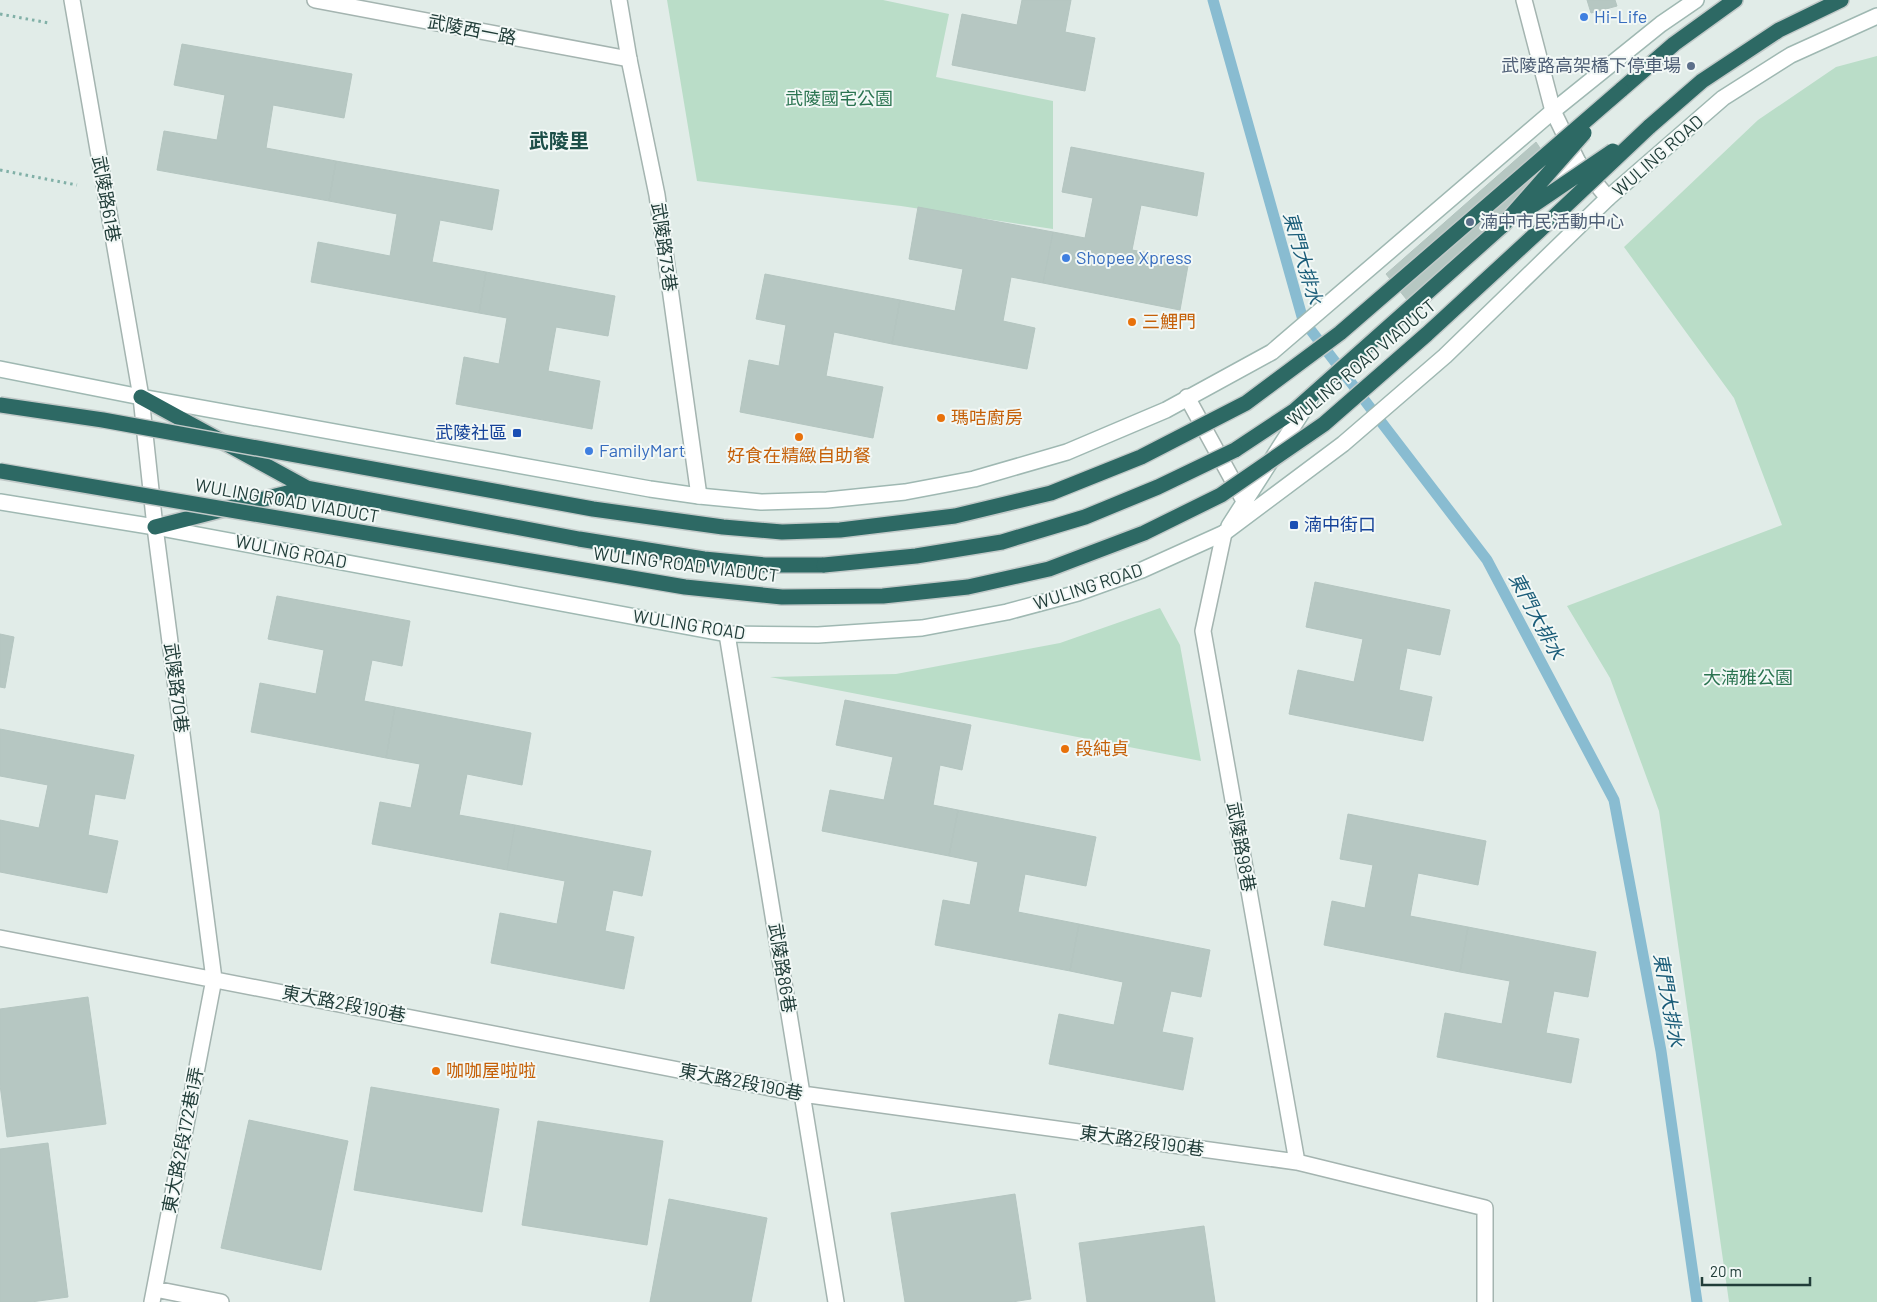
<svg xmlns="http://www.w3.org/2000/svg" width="1877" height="1302" viewBox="0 0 1877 1302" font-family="Barlow,'Noto Sans TC',sans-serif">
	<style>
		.green { fill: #baddc8 }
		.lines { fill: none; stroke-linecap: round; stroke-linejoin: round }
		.stream { stroke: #89bcd1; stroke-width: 11 }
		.building { fill: #b6c7c2; stroke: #b4c5c0 }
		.lane-casing { stroke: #a4b4b0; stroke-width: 18 }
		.street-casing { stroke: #a4b4b0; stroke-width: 18 }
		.secondary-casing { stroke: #9fb8b2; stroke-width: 18 }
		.highway-casing { stroke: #c1c9c8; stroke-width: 18 }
		.path { stroke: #81b0a7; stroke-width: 3; stroke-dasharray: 2.5 4; stroke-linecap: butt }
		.lane { stroke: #fff; stroke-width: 15 }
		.street { stroke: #fff; stroke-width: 15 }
		.secondary { stroke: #fff; stroke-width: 15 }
		.highway { stroke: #2d6964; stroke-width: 15 }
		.highway-bridge-casing { stroke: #c1c9c8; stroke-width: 18; stroke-linecap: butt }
		.highway-bridge { stroke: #2d6964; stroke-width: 15 }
		.shop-dot { fill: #3f7fe0; stroke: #f2f8f6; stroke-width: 2 }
		.service-dot { fill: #5c6f8a; stroke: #f2f8f6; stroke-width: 2 }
		.food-dot { fill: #e8710a; stroke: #f2f8f6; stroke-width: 2 }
		.transit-dot { fill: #1a4fb4; stroke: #f2f8f6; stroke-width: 2 }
		.labels { text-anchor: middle; stroke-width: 4; stroke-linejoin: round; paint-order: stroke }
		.shop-label { font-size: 18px; fill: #366cbe; stroke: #f2f8f6; text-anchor: start }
		.street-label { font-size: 18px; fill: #213d39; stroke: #f2f8f6 }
		.service-label { font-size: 18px; fill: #4e5e75; stroke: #f2f8f6; text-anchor: end }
		.park-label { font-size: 18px; fill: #2b7451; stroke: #f2f8f6 }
		.food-label { font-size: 18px; fill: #c56008; stroke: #f2f8f6; text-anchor: start }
		.transit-label { font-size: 18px; fill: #164399; stroke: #f2f8f6; text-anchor: end }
		.water-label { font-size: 19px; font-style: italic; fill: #1b5d79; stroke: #f2f8f6 }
		.quarter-label { font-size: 20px; font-weight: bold; fill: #1d4f49; stroke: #f2f8f6 }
	</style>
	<rect width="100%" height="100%" fill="#e1ece8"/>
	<path class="green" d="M667,0h216l66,14 -13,63 117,24v128l-152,-23 -204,-25z
		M1877,56v1246h-148l-70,-491 -49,-133 -43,-72 215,-81 -48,-127 -110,-151 134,-127 78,-53z
		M1160,608l20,37 21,116 -431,-84 126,-3 164,-31z"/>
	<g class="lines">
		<path class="stream" d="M1213,0l90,320 184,240 127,240 47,251 36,251"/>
	</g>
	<path class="building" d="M1022,0h49l-6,32 30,6 -10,53 -133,-26 10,-51 55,11z
		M1587,0h28l2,6 -26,7z
		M182,44l170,30 -8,44 -71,-13 -7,43 70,13 -7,40 -172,-31 7,-39 53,9 8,-45 -51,-10z
		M1536,142l18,27 -147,131 -21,-26z
		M1071,147l133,26 -7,43 -56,-11 -9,45 57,10 -9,50 -137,-27 10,-51 32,6 8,-40 -31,-6z
		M336,161l163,29 -7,40 -52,-10 -8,42 54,10 -7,41 -168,-31 7,-40 72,14 7,-42 -68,-13z
		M918,207l135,25 -10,51 -32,-6 -8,44 32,7 -8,41 -135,-25 8,-44 55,11 8,-42 -54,-10z
		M486,272l129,24 -7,40 -52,-9 -8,44 52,10 -8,48 -136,-25 8,-47 35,7 8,-46 -28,-5z
		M765,274l135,26 -8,44 -58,-12 -8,44 57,11 -10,51 -133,-26 9,-52 30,6 7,-41 -30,-6z
		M1315,582l135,28 -10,45 -33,-7 -8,42 33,7 -9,44 -134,-27 9,-44 56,12 9,-43 -57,-12z
		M277,596l133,25 -8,45 -30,-6 -8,41 31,6 -9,51 -135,-26 9,-49 56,11 8,-44 -56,-11z
		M0,634l14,3 -9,51 -5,-1z
		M845,700l126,25 -9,45 -22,-5 -7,40 25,5 -9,46 -127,-25 8,-41 54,10 9,-43 -57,-12z
		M395,707l136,26 -9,52 -55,-11 -8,41 56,10 -8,45 -135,-26 8,-42 31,6 9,-44 -34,-6z
		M0,729l134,26 -9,44 -30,-5 -7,41 30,6 -11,52 -107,-21v-52l39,8 9,-43 -48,-9z
		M958,810l138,27 -10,49 -61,-12 -7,38 61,12 -9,47 -135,-26 8,-45 27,5 8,-43 -29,-6z
		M1348,814l138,27 -8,44 -60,-12 -8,43 58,11 -8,45 -136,-27 8,-44 33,7 8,-43 -33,-6z
		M515,825l136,26 -9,45 -29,-6 -8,41 29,6 -10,52 -133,-26 9,-50 57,11 8,-43 -58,-11z
		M1079,924l131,26 -9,47 -30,-6 -9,41 31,6 -10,52 -134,-26 10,-50 55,11 9,-43 -53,-11z
		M1468,927l128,25 -8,45 -34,-6 -8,42 33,6 -8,44 -134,-26 8,-44 57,11 8,-43 -50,-9z
		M88,997l18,127 -99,13 -7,-52v-76z
		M371,1087l128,22 -17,103 -128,-22z
		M249,1120l99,21 -27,129 -100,-22z
		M538,1121l125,20 -16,104 -125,-20z
		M48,1143l20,154 -37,5h-31v-153z
		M1015,1194l16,105 -19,3h-107l-14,-89z
		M669,1199l98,19 -16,84h-101z
		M1204,1226l11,76h-128l-8,-59z"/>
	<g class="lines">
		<g class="lane-casing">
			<path id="lane" d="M72,0l69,397 14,130 59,452 -62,323
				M619,0l10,59 28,136 42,301
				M1224,533l-21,98 94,531
				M727,634l109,668
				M0,938l802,156 495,68 188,46v94
				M155,1289l66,13"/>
		</g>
		<g class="street-casing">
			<path id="street" d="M315,0l314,59
				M1524,0l29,111 25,51 30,36
				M1187,397l57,104"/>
		</g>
		<g class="secondary-casing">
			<path id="secondary" d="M1546,190l32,-28
				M0,369l141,28 509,92 49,7 62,6 66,-2 78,-8 69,-13 93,-27 99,-42 106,-58 281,-241 108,-87 35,-24
				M0,502l155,25 572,107 91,1 104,-7 85,-16 71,-19 64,-23 82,-37 119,-89 102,-88 163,-158 115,-100 68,-43 86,-39
				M1229,526l81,-126"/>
		</g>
		<g class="highway-casing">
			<path id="highway" d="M1621,90l53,-46 61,-44
				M1649,127l53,-46 77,-51 62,-30
				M141,397l166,91 272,51 125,20 61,6h59
				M1235,450l59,-39 208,-185
				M155,527l152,-39"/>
		</g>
		<path class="path" d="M0,14l49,9
			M0,170l77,15"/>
		<use href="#lane" class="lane"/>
		<use href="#street" class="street"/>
		<use href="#secondary" class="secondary"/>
		<use href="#highway" class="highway"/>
		<g class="highway-bridge-casing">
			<path id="highway-bridge" d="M1520,214l93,-63
				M1502,226l82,-93
				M0,405l103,15 490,89 130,18 59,5 58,-2 115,-14 96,-23 90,-36 105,-54 94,-70 281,-243
				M0,471l685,116 97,10 101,-1 85,-9 81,-18 95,-36 77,-38 103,-71 103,-90 112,-103 110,-104
				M824,565l92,-9 86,-14 83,-25 73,-30 77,-37"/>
		</g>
		<use href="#highway-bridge" class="highway-bridge"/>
	</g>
	<g class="shop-dot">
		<circle cx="1584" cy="17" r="5"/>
		<circle cx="1066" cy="258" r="5"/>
		<circle cx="589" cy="451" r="5"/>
	</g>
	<g class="service-dot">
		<circle cx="1691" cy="66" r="5"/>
		<circle cx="1470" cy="222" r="5"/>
	</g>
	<g class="food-dot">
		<circle cx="1132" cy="322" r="5"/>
		<circle cx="941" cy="418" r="5"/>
		<circle cx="799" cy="437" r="5"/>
		<circle cx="1065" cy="749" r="5"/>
		<circle cx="436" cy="1071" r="5"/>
	</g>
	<g class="transit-dot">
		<rect x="512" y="428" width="10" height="10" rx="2.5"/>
		<rect x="1289" y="520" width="10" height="10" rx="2.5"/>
	</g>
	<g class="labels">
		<g class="shop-label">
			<text x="1594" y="23">Hi-Life</text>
			<text x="1076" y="264">Shopee Xpress</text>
			<text x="599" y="457">FamilyMart</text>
		</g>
		<g class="street-label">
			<text transform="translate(472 30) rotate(11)" y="6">武陵西一路</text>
			<text transform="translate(1658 156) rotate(-41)" y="6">WULING ROAD</text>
			<text transform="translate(106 199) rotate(80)" y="6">武陵路61巷</text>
			<text transform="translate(664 247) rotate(82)" y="6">武陵路73巷</text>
			<text transform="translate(1362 363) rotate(-40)" y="6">WULING ROAD VIADUCT</text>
			<text transform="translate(287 501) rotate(10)" y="6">WULING ROAD VIADUCT</text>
			<text transform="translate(291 552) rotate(11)" y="6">WULING ROAD</text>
			<text transform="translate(686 565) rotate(7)" y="6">WULING ROAD VIADUCT</text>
			<text transform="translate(1088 587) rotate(-18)" y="6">WULING ROAD</text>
			<text transform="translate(689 625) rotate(9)" y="6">WULING ROAD</text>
			<text transform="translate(176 688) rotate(83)" y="6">武陵路70巷</text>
			<text transform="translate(1241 847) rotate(80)" y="6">武陵路98巷</text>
			<text transform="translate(782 968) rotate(81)" y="6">武陵路86巷</text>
			<text transform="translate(344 1004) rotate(11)" y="6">東大路2段190巷</text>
			<text transform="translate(741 1082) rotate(11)" y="6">東大路2段190巷</text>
			<text transform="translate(183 1140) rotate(-79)" y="6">東大路2段172巷1弄</text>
			<text transform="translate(1142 1141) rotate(8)" y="6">東大路2段190巷</text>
		</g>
		<g class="service-label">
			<text x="1681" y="72">武陵路高架橋下停車場</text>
			<text x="1480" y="228" text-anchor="start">湳中市民活動中心</text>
		</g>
		<g class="park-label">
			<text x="839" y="105">武陵國宅公園</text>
			<text x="1748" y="684">大湳雅公園</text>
		</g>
		<g class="food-label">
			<text x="1142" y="328">三鯉門</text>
			<text x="951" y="424">瑪咭廚房</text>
			<text x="799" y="462" text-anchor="middle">好食在精緻自助餐</text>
			<text x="1075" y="755">段純貞</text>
			<text x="446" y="1077">咖咖屋啦啦</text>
		</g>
		<g class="transit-label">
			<text x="507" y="439">武陵社區</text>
			<text x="1304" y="531" text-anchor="start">湳中街口</text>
		</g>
		<g class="water-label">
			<text transform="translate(1303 258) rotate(74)" y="7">東門大排水</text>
			<text transform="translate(1537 616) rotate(62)" y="7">東門大排水</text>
			<text transform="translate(1669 1000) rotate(80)" y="7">東門大排水</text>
		</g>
		<g class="quarter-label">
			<text x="559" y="148">武陵里</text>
		</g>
	</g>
	<path d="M1702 1277v8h108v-8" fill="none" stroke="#213d39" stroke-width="2.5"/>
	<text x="1710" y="1277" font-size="15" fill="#213d39" stroke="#f2f8f6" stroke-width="4" paint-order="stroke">20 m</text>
</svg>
